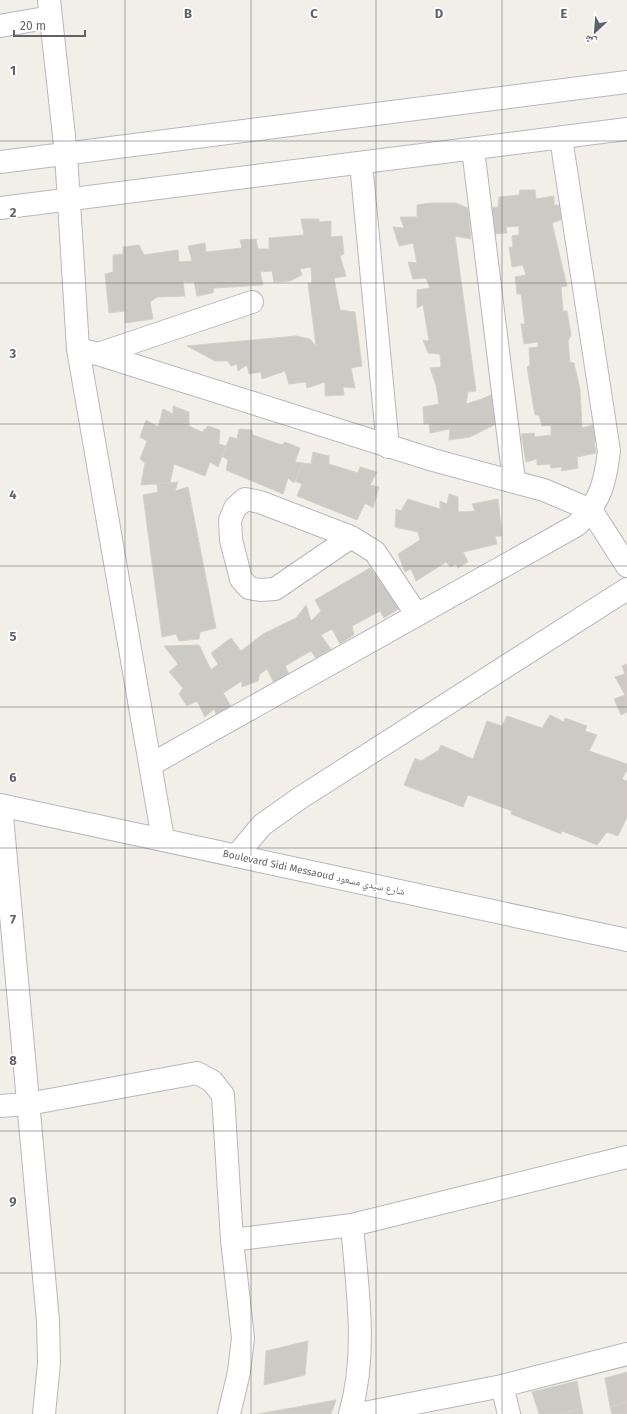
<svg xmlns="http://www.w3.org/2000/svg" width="627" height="1414" viewBox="0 0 627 1414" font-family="'Fira Sans','Noto Naskh Arabic',sans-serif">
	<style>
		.building { fill: #cccac5; stroke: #d6d1c6 }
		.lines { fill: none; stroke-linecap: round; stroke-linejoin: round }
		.minor-casing { stroke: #b5b8bc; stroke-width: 24 }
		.minor { stroke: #fff; stroke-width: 22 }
		.grid { fill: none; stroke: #5f6368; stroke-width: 1; stroke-opacity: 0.55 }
		.labels { text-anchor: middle; stroke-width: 3.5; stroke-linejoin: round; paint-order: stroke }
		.street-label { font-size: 10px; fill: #5f6368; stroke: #fff }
		.grid-label { font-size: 13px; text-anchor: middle; font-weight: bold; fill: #5f6368; stroke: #fff; stroke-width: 3.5; stroke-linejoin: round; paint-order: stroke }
	</style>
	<rect width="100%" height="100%" fill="#f1efe8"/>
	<path class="building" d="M520,190h15l1,9 18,-3v9h6l3,14 -11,4 15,63 -6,1 2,24h4l4,24 -3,6 2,21 4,1 6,26 2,39 15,-4 3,17 -6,1 2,11 -19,4 1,11 -17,3 1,-4 -11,1 -1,-4 -13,1v-6l-11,3 -5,-28 13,-1 1,4 16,-2v-10l-9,1 -3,-11h-4l-8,-48 3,-2 -1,-17 9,-1v-5l-14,2 -3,-20h4l-4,-30h-4l-2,-17 11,-2 -3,-10 -11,2 -3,-20h4l-1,-11 7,-1v-9l-13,1 1,6 -17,1 -2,-26 10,-1 1,-10 20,-2z
		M431,203h25l12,5 3,31 -16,-3 21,155 -8,1 -2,12 16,-5 15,-7 3,30 -30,15 -21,3 1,-11 -20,4 -1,-10 -5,1 -1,-17 16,-3 -3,-19 -6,-17 11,-1 -1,-13 -12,-1 -5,-13 6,1 -6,-36 -6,3v-18l13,-2 -4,-10 -13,1 -5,-17 9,1 -4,-20 -14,3 -6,-19 11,1 -4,-11h17v-12z
		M301,219h18v3l12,-1v16l11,-1 2,18 -4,2 6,20 -12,2 6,32 15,2 7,54 -11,2 4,20 -12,-1 1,8 -19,1v-14l-18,6 -1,-6 -17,2 -4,-13 -23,8 -1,-7 -12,2 -2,-9 -9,6 -1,-7 -6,2 -3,-5h-13l-28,-15 109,-10 14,3 6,7 -8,-63h4l-1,-16 -11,2 2,6 -12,6 -16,1 -2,-11 -12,1 3,13 -49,3 -1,5 -16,3 -3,-14h-11l2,14 -28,1 -7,5 3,17 -28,4v-12l-16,2 -4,-39 8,-2v-17l10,-1v-7l16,-2 5,10 34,-5 1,12 13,-1 -4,-15 17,-3 1,9 36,-4 -2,-8 16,-1 2,10h11v-11l35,-3z
		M173,406l16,6v14l13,6 6,-6 12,4 -1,14 7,2 -8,21 -8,-5 -5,14 -31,-12 -4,19 -29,2 4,-22 -5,-4 7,-18 -7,-4 6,-17 12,7 5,-18 10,5z
		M239,429l13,1 1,5 29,10 3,-3 15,6 -5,14 8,1 -9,20 -6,-5 -5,16 -57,-24 2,-10 -6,-4 8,-19 7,2z
		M313,452l16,4v8l29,9 2,-6 17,5 -7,13 9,2 -6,21 -8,-5 -8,17 -60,-24 5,-12 -7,-3 8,-18 8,1z
		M178,482l-3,9 13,-4 28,141 -16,4 -1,7 -20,2 -3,-7 -14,3 -19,-142 15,-3 -1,-8z
		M449,494l9,3v15l17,-1 -3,-7 26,-5 4,37h-7l2,8 -34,8 5,10 -10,6 -2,-4 -5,3 -5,-5 -30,19 -5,-12 -6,3 -7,-18 22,-14 -2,-8 -23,-5 1,-18 5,2 7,-12 32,10v-8l7,3z
		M370,568l30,40 -16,10 -4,-7 -28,15 2,9 -14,9 -8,-15 -11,6 10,14 -15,9 -5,-7 -26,15 4,8 -15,9 -7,-14 -7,5 -2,7 -16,6v-6l-19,12 9,15 -15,9 -3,-8 -9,8 -8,-16 -10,5 -8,-12 4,-6 -14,-16 9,-8 -14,-18 35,-1 12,25 7,-6 -7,-11 20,-15 10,13 22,-17 33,-16 10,-13 5,16 10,-10 -6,-11z
		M627,664v48l-6,3 -7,-16 11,-4 -10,-18 10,-3 -3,-8z
		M550,715l14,7 1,-4 22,8 -2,5 12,4 -8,16 38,13v6l-5,9 5,2v36l-9,19 -11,-4 -10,13 -35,-14 -1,3 -50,-20 1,-3 -38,-14 -6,-2 -5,12 -59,-22 11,-27 6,3 18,-11 2,-5 32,14 14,-38 15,5 5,-10 35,12z
		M308,1341l-3,34 -41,10 2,-34z
		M627,1372v30l-17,5 -5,-29z
		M577,1381l5,28 -23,5h-20l-7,-22z
		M336,1400l-5,14h-73z
		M627,1402v12h-15l-2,-7z
		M582,1409l1,5h-24z"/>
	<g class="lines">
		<g class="minor-casing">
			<path id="minor" d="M49,0l17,154 12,195 85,490
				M0,26l51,-9
				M473,149l41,332
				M0,162l627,-80
				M361,163l27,284
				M0,208l627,-79
				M78,349l20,5 335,106 111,30 47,20 36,56
				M98,354l154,-52
				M351,537l-76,52 -15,1 -11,-2 -8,-9 -10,-39 -1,-20 5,-12 10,-9 15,3 91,35 24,15 42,63
				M150,765l427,-240c24,-25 28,-41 32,-74l-48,-313
				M0,805l627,135
				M1,805l47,516 1,42 -5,51
				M236,856l26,-31 38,-27 327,-209
				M0,1106l28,-2 169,-31 15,8 11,14 9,145 11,98 -4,34 -10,42
				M232,1240l120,-15 275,-68
				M502,1386l7,28
				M350,1414c18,-62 7,-126 2,-189
				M359,1414l143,-28 125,-32"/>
		</g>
		<use href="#minor" class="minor"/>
	</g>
	<path class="grid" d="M125,0v1414M251,0v1414M376,0v1414M502,0v1414M0,141h627M0,283h627M0,424h627M0,566h627M0,707h627M0,848h627M0,990h627M0,1131h627M0,1273h627"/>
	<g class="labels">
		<g class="street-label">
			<text transform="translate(314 872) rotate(12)" y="4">Boulevard Sidi Messaoud شارع سيدي مسعود</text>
		</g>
	</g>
	<g class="grid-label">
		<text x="188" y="18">B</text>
		<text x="314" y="18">C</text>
		<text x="439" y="18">D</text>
		<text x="564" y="18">E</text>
		<text x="13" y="75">1</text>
		<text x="13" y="217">2</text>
		<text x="13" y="358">3</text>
		<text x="13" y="499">4</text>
		<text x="13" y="641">5</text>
		<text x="13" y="782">6</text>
		<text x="13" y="924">7</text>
		<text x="13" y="1065">8</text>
		<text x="13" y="1206">9</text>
	</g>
	<g transform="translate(595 32) rotate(206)" stroke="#ffffff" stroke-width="3" paint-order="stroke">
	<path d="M0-3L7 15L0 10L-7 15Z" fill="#5f6368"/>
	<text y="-6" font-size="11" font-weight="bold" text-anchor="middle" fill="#5f6368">ش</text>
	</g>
	<path d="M14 30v6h71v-6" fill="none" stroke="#5f6368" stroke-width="2"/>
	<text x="20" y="30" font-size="12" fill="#5f6368" stroke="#ffffff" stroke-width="3" paint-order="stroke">20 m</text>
</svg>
